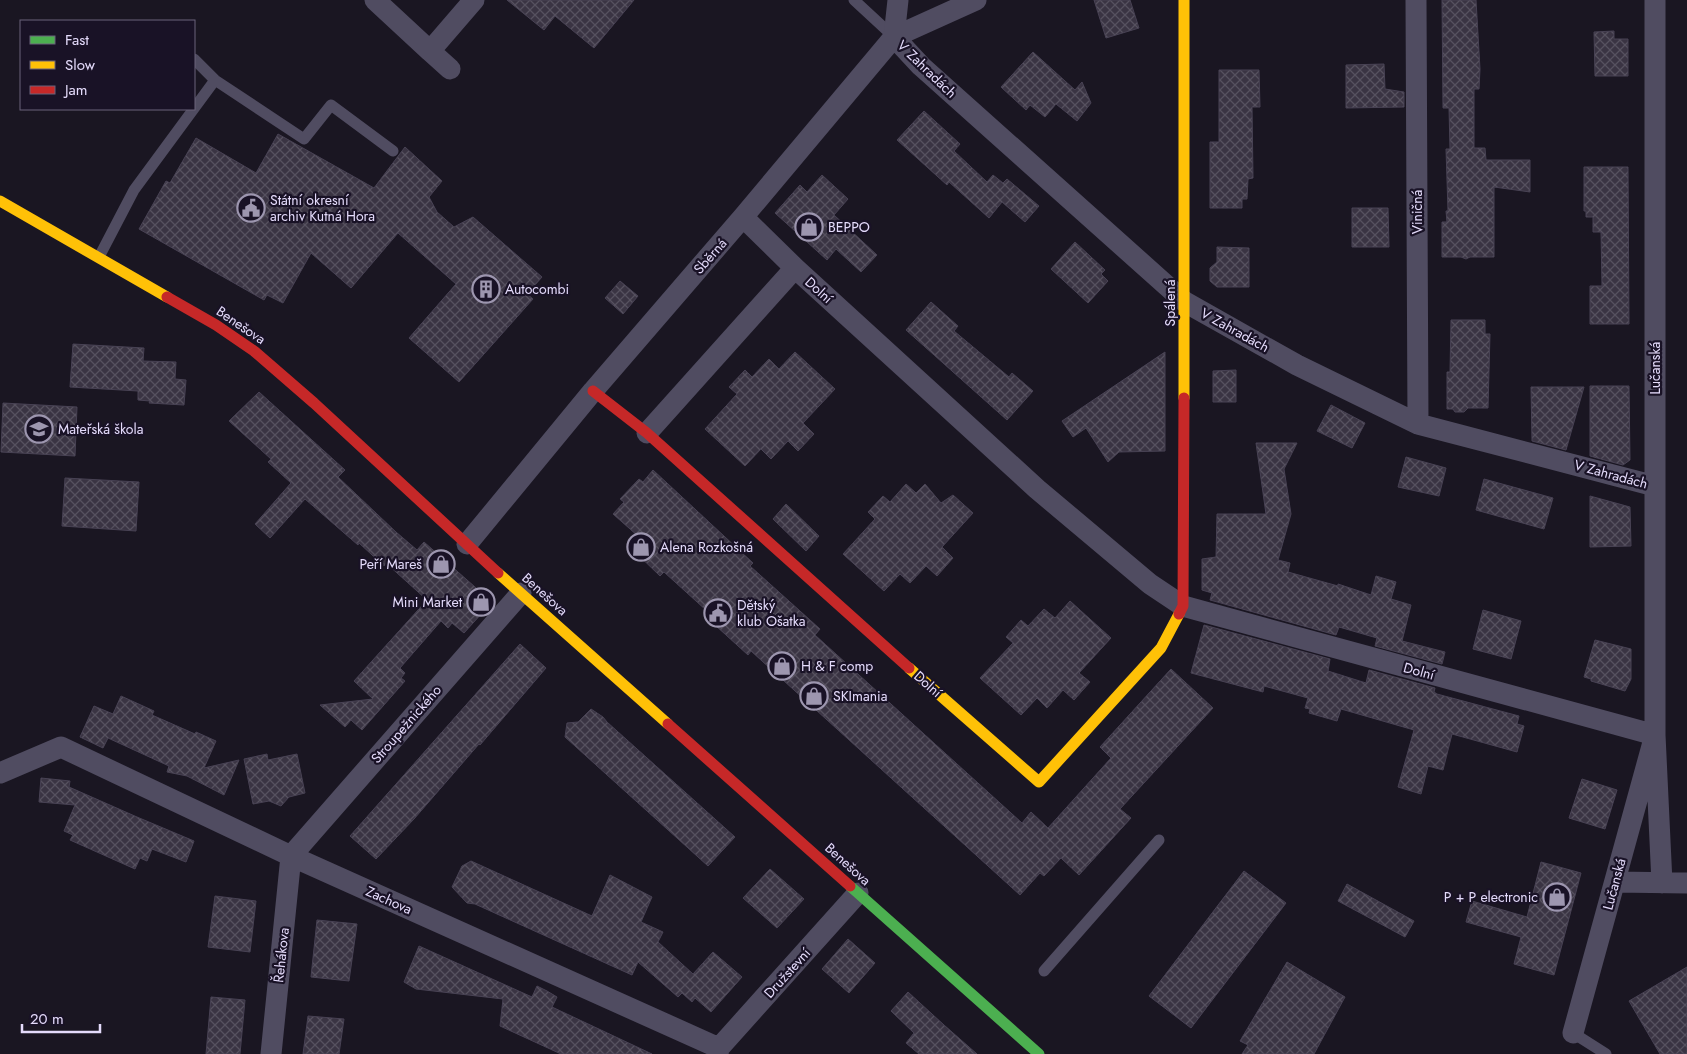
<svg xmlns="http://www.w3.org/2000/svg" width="1687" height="1054" viewBox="0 0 1687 1054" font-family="Jost,sans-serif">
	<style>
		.building { fill: url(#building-cross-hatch); stroke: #484254 }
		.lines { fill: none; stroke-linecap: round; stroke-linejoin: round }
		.lane { stroke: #504c61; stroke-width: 11 }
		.street { stroke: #504c61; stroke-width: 21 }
		.fast { stroke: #4caf50; stroke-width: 11 }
		.slow { stroke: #ffc107; stroke-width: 11 }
		.jam { stroke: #c62828; stroke-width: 11 }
		.labels { text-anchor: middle; stroke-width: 4.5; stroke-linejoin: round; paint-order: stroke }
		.street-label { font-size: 14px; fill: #e4dbfb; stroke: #191226 }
		.poi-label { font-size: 14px; fill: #e4dbfb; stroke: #191226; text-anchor: start }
	</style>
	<defs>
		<pattern id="building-cross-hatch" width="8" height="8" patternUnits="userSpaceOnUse" patternTransform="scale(1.25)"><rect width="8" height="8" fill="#3a3443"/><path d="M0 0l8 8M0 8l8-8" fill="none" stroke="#56515f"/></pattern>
	</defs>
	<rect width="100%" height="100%" fill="#1a1622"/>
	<path class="building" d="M507,0h127l-40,48 -39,-32 -11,14z
		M1094,0h36l9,28 -33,10z
		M1442,0h34l4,69 -1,20h-5v59h11l1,12h44v32l-36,-5v70h-24l-4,2 -5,-2h-19v-35h5l-1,-11h2l-2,-62h4l-1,-41h-6z
		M1614,31v8h14v37h-33l-1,-44z
		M1033,52l42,38 7,-8 9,21 -14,18 -21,-17 -11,13 -15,-12 -4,5 -25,-23z
		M1384,64l1,25 19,3v15l-58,1v-43z
		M1219,70h40l1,37h-8l1,71 -5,1 -1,20h-5v9h-32v-66h9z
		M924,111l36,33 -6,7 33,31 6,-7 10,8 4,-4 32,27 -14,16 -23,-20 -13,16 -40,-36 -2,3 -50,-45z
		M278,134l96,54 31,-41 37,34 -13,16 8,15 17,15 19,-10 69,60 -15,17 6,5 -74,83 -50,-44 47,-54 -58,-51 -47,55 -40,-35 -28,50 -16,-8 -3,5 -125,-71 27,-48 4,2 26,-45 60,35z
		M1584,167h44l1,157h-39v-38h12l-1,-54h-8v-15h-7v-6h-2z
		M822,175l26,24 -14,16 43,40 -16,17 -25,-23 -9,11 -52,-47 25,-28 7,7z
		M1352,208h36l1,39h-37z
		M1075,242l30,28 -4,4 7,7 -20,22 -37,-34z
		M1217,247l32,1v39h-32l-7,-6v-13l7,-6z
		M620,281l18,15 -15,18 -18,-16z
		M931,302l27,24 -4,5 55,46 3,-4 21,18 -26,29 -101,-90z
		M1451,320h34v14h5l-2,74h-20l-4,4h-9l-2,-3h-6v-37h3z
		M73,344l71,4 -1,13 33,1 -1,17 11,1 -2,25 -35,-2 1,-2 -12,-1v-9l-68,-4z
		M795,352l40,37 -32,34 11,11 -16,17 -10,-10 -17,18 -10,-10 -16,17 -40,-37 32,-35 -8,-7 16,-17 7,7 17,-18 10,10z
		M1165,352v99l-46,1 -11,10 -22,-34 -13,9 -11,-16z
		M1236,370v32h-23v-31z
		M1590,386h39l1,74 -7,5 -33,-9z
		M1531,387h53l-18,63 -34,-9z
		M259,392l86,78 -7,7 58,55 21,18 7,-8 68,60 -28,31 -12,-10 -4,5 -7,-7 -41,47 5,5 -4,5 4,3 -43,49 -11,-10 -6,7 -25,-22 53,-6 -19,-18 73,-81 -41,-37 -2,3 -25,-23 -1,2 -53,-46 -35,39 -15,-14 36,-41 -23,-21 3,-3 -42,-38z
		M3,403l74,4 -2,49 -74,-4z
		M1331,405l34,18 -13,25 -35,-17z
		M1256,443h41l-13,26 7,45 -13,46 12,3 -2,9 50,14v-2l33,11 5,-19 20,6 -5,17 20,6 -9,36 43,11 -3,12 -67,-18 2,-8 -38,-11 -3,8 -126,-35 2,-7 -10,-3v-31l14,-2 1,-43h49z
		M1406,457l40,11 -7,28 -41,-9z
		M653,470l100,93 -3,3 70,63 -5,6 207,188 9,-11 17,16 63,-70 -11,-11 71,-78 42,39 -93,101 11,9 -52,57 -18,-17 -17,18 -4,-3 -20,22 -269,-244 -3,4 -44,-40 3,-4 -43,-39 -4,4 -31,-30 9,-10 -25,-22 11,-12 -4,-3 19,-20 4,3z
		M65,478l74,4 -3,49 -74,-5z
		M1484,479l69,19 -9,31 -68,-19z
		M906,484l10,9 9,-9 16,19 12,-8 20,18 -31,34 11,11 -16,18 -11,-10 -16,17 -10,-9 -16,17 -41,-37 32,-35 -7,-7 15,-16 7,6z
		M1590,496l40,11 1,39 -41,1z
		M786,504l33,32 -13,15 -33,-32z
		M1070,601l41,37 -32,35 11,9 -16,18 -11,-10 -16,18 -10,-10 -16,17 -41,-37 33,-35 -7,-6 15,-17 7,6 16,-17 11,9z
		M1483,610l38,11 -10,38 -38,-10z
		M1204,625l126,34 -2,12 38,12 3,-13 66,18 -1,4 3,2 82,22 -2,8 7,2 -7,26 -65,-18 -9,36 -15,-4 -7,28 -23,-7 16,-57 -73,-21 -4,12 -28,-8 1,-4 -5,-1 3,-10 -44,-12 -1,6 -72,-19z
		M1595,640l36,9v30l-6,12 -34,-10v-2l-7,-2z
		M520,644l26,24 -66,77 -1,-1 -65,75 -38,40 -26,-23z
		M121,696l33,15 -2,4 43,19 1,-2 20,9 -12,27 35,-8 -15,35 -37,-19 -20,-4 2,-6 -61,-28 -5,10 -23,-11 14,-31 19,8z
		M591,709l12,8 4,5 128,115 -27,29 -143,-129 2,-14 11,-1z
		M267,754l1,6 29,-6 8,39 -16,4 -8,9 -12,-5 -16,3 -9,-45z
		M41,778l29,3 -1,6 68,30 57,24 -8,21 -34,-13 -5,12 -7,-3 -5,11 -65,-29 3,-5 -9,-4 11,-26 -36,-3z
		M1582,779l35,11 -12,39 -36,-11z
		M471,861l121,55 18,-41 42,22 -11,25 22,10 -5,10 35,32 20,-22 29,25 -31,35 -16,-14 -3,4 -10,-9 -4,4 -40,-35 -6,13 -135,-61 -22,-10 -8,-1 -15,-16 10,-21z
		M1541,862l40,11 -27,102 -40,-11 7,-27 -55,-15 6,-21 55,16z
		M770,869l34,30 -27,29 -34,-30z
		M1244,871l42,32 -95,125 -42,-32z
		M1347,884l67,37 -9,16 -67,-36z
		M215,896l41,5 -6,51 -42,-5z
		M317,920l40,4 -8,57 -38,-4z
		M848,939l27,24 -26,30 -27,-24z
		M419,946l113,51 5,-11 10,5 10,6 -5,10 100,47h-91l-61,-28 3,-27 -87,-10 -12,-7z
		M1287,962l58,35 -31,57h-72l6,-9 -8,-4z
		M1687,967v87h-27l-31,-53z
		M908,992l36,33 33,29h-58l-13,-11 8,-10 -23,-22z
		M211,997l34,3 -5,54h-34z
		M308,1016l36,3 -5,35h-36z"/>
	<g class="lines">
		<path class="lane" d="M854,0l40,37
			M194,59l21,21 89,59 27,-34 62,46
			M99,257l35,-67 81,-110
			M1044,971l115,-131
			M1573,1033l33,21"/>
		<path class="street" d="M375,0l55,51 44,-51
			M1416,0l2,424
			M894,37l27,29 264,236 112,63 121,59 237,62
			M894,37l4,-37
			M430,51l20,18
			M743,217l52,51 242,221 113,95 33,22 472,129 7,148
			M647,433l148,-165
			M467,544l126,-153 150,-174 151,-180 82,-37
			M0,773l61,-26 230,109 428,192
			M1615,882l72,1
			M1573,1033l82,-298v-735
			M271,1054l20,-198 230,-263
			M718,1054l1,-6 139,-155"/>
		<path class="fast" d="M850,886l189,168"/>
		<path class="slow" d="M1184,0v398
			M0,201l167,96
			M498,573l170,151
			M909,668l130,114 122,-134 18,-34"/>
		<path class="jam" d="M167,297l49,28 38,26 60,52 184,170
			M593,391l54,42 262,235
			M1179,614l4,-8 1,-208
			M668,724l182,162"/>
	</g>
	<defs>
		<g id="civic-ring" transform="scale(1.4375)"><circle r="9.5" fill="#191226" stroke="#9d96af" stroke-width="1.5"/><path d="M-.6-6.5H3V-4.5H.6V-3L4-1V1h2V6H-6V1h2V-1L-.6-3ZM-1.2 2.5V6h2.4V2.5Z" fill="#9d96af"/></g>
		<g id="shop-ring" transform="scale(1.4375)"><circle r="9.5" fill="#191226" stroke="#9d96af" stroke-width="1.5"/><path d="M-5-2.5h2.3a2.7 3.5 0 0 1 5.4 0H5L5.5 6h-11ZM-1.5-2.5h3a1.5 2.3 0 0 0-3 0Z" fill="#9d96af"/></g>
		<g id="building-ring" transform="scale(1.4375)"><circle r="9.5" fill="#191226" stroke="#9d96af" stroke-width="1.5"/><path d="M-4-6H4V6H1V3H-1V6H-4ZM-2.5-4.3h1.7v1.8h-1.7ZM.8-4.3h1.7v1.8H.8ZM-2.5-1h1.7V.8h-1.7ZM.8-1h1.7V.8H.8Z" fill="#9d96af"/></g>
		<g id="school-ring" transform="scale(1.4375)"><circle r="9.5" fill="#191226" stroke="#9d96af" stroke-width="1.5"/><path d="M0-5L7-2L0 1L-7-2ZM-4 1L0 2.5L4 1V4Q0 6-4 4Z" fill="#9d96af"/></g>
	</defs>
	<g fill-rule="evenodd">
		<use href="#civic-ring" x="251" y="208"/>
		<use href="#shop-ring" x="809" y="227"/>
		<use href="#building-ring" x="486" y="289"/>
		<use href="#school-ring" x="39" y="429"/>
		<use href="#shop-ring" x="641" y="547"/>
		<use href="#shop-ring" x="441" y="564"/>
		<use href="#shop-ring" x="481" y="602"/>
		<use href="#civic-ring" x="718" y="613"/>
		<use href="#shop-ring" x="782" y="666"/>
		<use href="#shop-ring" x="814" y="696"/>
		<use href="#shop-ring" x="1557" y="897"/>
	</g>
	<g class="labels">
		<g class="street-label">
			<text transform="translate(927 69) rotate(44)" y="5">V Zahradách</text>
			<text transform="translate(1417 212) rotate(-90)" y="5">Viničná</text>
			<text transform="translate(710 256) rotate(-49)" y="5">Sběrná</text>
			<text transform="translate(819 290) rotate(42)" y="5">Dolní</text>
			<text transform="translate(1170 303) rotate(-90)" y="5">Spálená</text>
			<text transform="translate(241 325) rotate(34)" y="5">Benešova</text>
			<text transform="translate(1235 330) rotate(29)" y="5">V Zahradách</text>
			<text transform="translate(1655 368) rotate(-90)" y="5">Lučanská</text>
			<text transform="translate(1611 474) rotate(15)" y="5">V Zahradách</text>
			<text transform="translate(545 594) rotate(42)" y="5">Benešova</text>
			<text transform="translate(1419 671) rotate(15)" y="5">Dolní</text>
			<text transform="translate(928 684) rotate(41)" y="5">Dolní</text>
			<text transform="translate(406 724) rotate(-49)" y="5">Stroupežnického</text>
			<text transform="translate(848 864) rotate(42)" y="5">Benešova</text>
			<text transform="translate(1614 884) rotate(-75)" y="5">Lučanská</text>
			<text transform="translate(389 900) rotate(24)" y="5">Zachova</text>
			<text transform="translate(281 955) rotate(-84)" y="5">Řehákova</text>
			<text transform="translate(787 973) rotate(-48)" y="5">Družstevní</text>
		</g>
		<g class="poi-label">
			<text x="270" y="205">Státní okresní<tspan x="270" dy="16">archiv Kutná Hora</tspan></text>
			<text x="828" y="232">BEPPO</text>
			<text x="505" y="294">Autocombi</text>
			<text x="58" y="434">Mateřská škola</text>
			<text x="660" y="552">Alena Rozkošná</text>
			<text x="422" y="569" text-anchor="end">Peří Mareš</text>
			<text x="462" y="607" text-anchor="end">Mini Market</text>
			<text x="737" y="610">Dětský<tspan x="737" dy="16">klub Ošatka</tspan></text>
			<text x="801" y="671">H &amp; F comp</text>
			<text x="833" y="701">SKImania</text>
			<text x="1538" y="902" text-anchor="end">P + P electronic</text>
		</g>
	</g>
	<rect x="20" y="20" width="175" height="90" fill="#191226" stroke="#6a627b"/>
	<rect x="30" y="36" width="25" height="8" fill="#4caf50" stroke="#6a627b"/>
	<text x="65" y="45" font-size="15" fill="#e4dbfb">Fast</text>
	<rect x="30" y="61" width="25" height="8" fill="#ffc107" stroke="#6a627b"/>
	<text x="65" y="70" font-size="15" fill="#e4dbfb">Slow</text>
	<rect x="30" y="86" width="25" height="8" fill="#c62828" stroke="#6a627b"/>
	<text x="65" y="95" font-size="15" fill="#e4dbfb">Jam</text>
	<path d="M22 1024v8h78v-8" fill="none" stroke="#e4dbfb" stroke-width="2.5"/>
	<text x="30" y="1024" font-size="15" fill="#e4dbfb" stroke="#191226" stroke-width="4" paint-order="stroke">20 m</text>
</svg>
